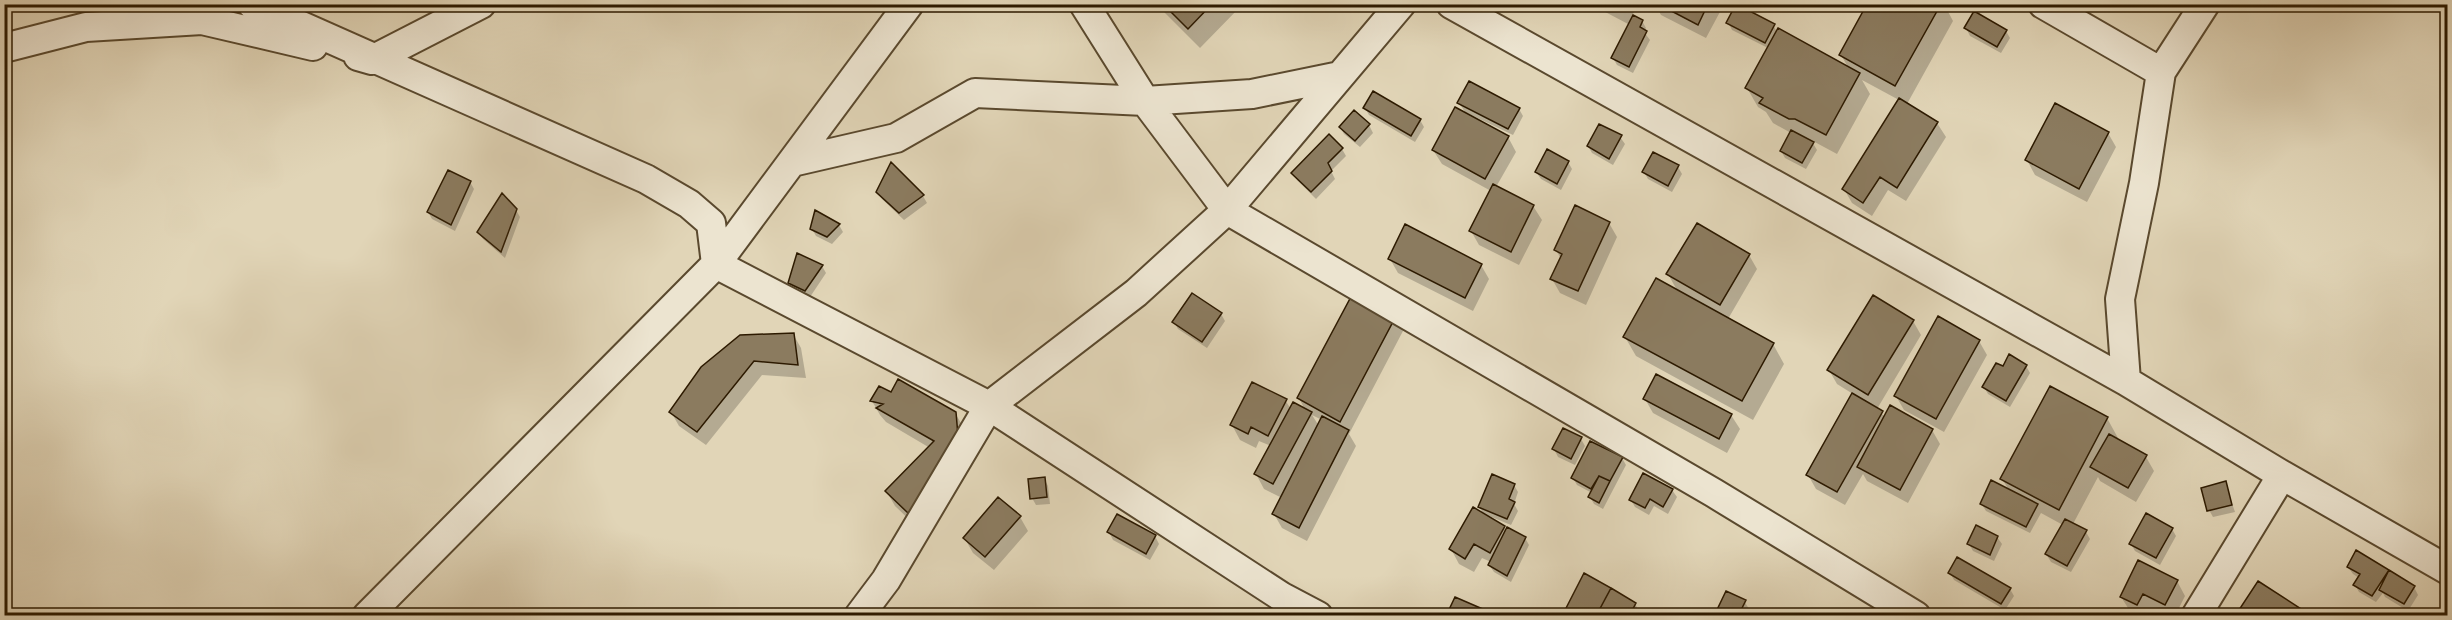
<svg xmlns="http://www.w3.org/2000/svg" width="2452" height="620" viewBox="0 0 2452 620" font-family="'Sorts Mill Goudy',serif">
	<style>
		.shadow { fill: #0003; fill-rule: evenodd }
		.building { fill: #8b7b5f; stroke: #2d1a00; stroke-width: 1.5 }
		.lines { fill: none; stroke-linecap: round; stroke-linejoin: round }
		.minor-casing { stroke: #5a492e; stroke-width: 32 }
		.minor { stroke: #ece4d0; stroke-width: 28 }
	</style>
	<rect width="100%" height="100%" fill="#e1d5b7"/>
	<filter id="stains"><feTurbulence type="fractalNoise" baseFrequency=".00333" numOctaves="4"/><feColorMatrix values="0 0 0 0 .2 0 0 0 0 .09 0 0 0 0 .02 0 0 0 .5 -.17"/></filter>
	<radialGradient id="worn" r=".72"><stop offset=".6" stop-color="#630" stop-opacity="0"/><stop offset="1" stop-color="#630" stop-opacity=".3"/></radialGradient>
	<path class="shadow" d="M1156,4h82l2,3 -40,41z
		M1590,4h48l-6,12 10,5 4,7 -2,4 6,8 -17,33 -16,-8 -4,-7 17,-33z
		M1655,4h62l4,6 -15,28 -45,-23z
		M1869,4h75l9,17 -46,83 30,19 9,14 -40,64 -18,-11 -16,26 -20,-13 -8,-14 55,-89 -37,-20 8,14 -33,60 -26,-14 6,10 -11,19 -21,-11 -4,-7 10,-18 -18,-10 -7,-11 -8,-5 -11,-19 21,-40 -36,-18 -4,-8 45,3 4,7 72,37 -8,-14z
		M1966,28l40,3 4,7 -9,15 -31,-17z
		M1459,103l60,6 4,7 -10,19 -48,-23z
		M1365,108l55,12 4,7 -9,15 -46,-27z
		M1354,112l15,13 4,8 -13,14 -16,-13 -4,-7z
		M2108,133l8,14 -29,55 -52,-27 -8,-15z
		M1508,137l8,15 -20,35 37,19 9,14 -23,45 -40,-20 -8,-14 20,-40 -49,-27 -9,-14z
		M1620,137l5,7 -12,21 -21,-12 -4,-7z
		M1342,149l4,7 -15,15 4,8 -19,20 -19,-19 -4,-7z
		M1568,162l4,7 -11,21 -20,-11 -5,-7z
		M891,165l32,31 4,7 -23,17 -22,-21 -5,-7z
		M1678,167l4,7 -10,18 -24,-13 -4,-7z
		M470,182l4,7 -19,42 -23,-12 -4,-7z
		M516,210l4,7 -15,41 -22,-19 -5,-7z
		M816,213l23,12 4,7 -11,12 -16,-8 -4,-7z
		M1609,223l8,14 -31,68 -26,-12 -8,-14 9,-20 -5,-9z
		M1749,255l8,14 -29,50 45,25 11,20 -31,56 -117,-64 -11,-19 53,-45 -10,-18z
		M1390,259l91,6 8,14 -16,32 -75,-38z
		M822,266l4,7 -16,24 -16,-7 -4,-7z
		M1221,314l4,7 -18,27 -29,-19 -4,-7z
		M1395,317l8,14 -54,103 7,12 -49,95 -25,-13 -8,-14 8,-16 -18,-9 -8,-15 15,-28 -12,-5 -3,7 -16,-8 -8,-15 53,-25 6,9 14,1 -6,-12zM1312,415l10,5 -3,6z
		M1913,321l8,14 -44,74 8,8 47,13 8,14 -32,59 -41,-22 -4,-7 -18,31 -29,-16 -8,-14 45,-81 -16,-10 -8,-14z
		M793,334l8,14 5,30 -44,-3 -56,70 -27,-19 -8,-14z
		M1979,341l8,14 -43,77 -40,-22 -8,-14z
		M2026,366l4,7 -20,34 -22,-13 -4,-7 19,-19z
		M892,394l63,19 9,15 -46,100 -23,-22 -8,-14 43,-44 -44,-26 -6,-7 -8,-14z
		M1645,399l86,16 9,14 -13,24 -74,-40z
		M2107,418l11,20 -1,2 29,17 8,14 -18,31 -36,-21 -2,-4 -25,47 13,8 4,7 -19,33 -20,-10 -5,-8 17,-29 -22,-12 -11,20 -44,-22 -5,-8 28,-13 -7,-11z
		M1581,439l4,7 -10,19 -17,-8 -4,-8z
		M1622,458l4,7 -23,44 -9,-5 -4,-7 2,-4 -15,-8 -4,-7z
		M1044,478l4,8 2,18 -14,1 -4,-7z
		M2225,483l10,29 -22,5 -4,-7z
		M1514,485l4,7 -4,12 4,7 -7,14 -22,-9 -1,2 16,9 2,4 19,7 4,7 -18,37 -17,-10 -5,-7 2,-3 -9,-4 -8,14 -15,-8 -8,-15 34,-33 -6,-9z
		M1672,490l5,7 -9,17 -14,-8 -5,9 -14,-8 -4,-7z
		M1020,517l8,14 -34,39 -21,-17 -8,-14z
		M2172,529l4,7 -16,29 -25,-14 -4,-7z
		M1109,532l46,4 4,8 -9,16 -37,-20z
		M1997,537l5,7 -8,17 -21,-10 -4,-7z
		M2357,553l57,34 4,8 -10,16 -23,-14 -2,-4 -7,9 -17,-10 -4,-7 4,-7 -6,-4 -5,-7z
		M1950,573l60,16 4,7 -9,14 -51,-30z
		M2177,581l8,15 -10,20h-8l-16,-8 -4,8h-8l-9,-5 -9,-14z
		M1744,601l9,14 -37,1z
		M1635,604l7,12h-79z"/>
	<path class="building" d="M1163,4h49l-24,25z
		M1658,4h50l-10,21z
		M1736,4l39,20 -10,19 -39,-20z
		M1867,4h74l-46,82 -56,-31z
		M1974,11l33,19 -10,17 -33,-19z
		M1633,15l10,5 -3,7 7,4 -18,36 -18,-9z
		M1778,28l82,45 -34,62 -31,-16h-6l-30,-16 4,-5 -18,-10z
		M1469,81l51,27 -12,21 -51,-26z
		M1373,91l48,28 -10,17 -48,-28z
		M1899,98l39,24 -41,66 -17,-11 -17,26 -21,-14z
		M2055,103l54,29 -30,57 -54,-29z
		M1455,107l54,29 -24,43 -53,-29z
		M1354,110l16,14 -15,17 -16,-14z
		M1599,124l23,11 -13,24 -22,-13z
		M1791,130l23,12 -12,21 -22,-12z
		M1329,134l14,14 -15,15 4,8 -21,21 -20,-19z
		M1547,149l22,12 -12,23 -22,-12z
		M1653,152l26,13 -11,21 -26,-14z
		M891,162l33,33 -25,18 -23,-21z
		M448,170l23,11 -20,44 -24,-13z
		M1493,184l41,21 -23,47 -42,-21z
		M502,193l15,16 -16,43 -24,-20z
		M1575,205l35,17 -32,69 -28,-12 12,-25 -8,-4z
		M815,210l25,14 -13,13 -17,-8z
		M1697,223l53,31 -30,51 -54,-31z
		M1405,224l77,40 -17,34 -77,-39z
		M797,253l26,12 -18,26 -17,-8z
		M1656,278l118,65 -32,58 -119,-64z
		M1192,293l30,20 -20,29 -30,-20z
		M1353,293l43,23 -56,106 -43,-24z
		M1873,295l41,25 -46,75 -41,-25z
		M1938,316l42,24 -44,79 -42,-23z
		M794,333l4,32 -44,-4 -57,71 -28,-20 32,-45 39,-32z
		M2009,354l18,11 -21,36 -24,-14 14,-24 7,3z
		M1656,374l76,40 -13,25 -76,-40z
		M898,379l58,33 3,36 -50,66 -24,-23 49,-50 -58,-33 7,-4 -13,-3 9,-15 12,6z
		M1252,382l35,17 -19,37 -17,-9 -3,7 -18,-9z
		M2050,386l58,31 -49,93 -59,-31z
		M1852,393l31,18 -46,81 -31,-17z
		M1293,402l19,10 -39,72 -19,-10z
		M1890,405l43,24 -33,61 -43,-23z
		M1322,416l27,14 -50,98 -27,-14z
		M1563,428l19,9 -11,22 -19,-10z
		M2109,434l38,21 -19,33 -38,-21z
		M1590,441l33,16 -13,24 -11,-5 -8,13 -20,-11z
		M1643,473l30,16 -10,18 -13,-8 -5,9 -16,-8z
		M1492,474l23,10 -6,15 6,3 -8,17 -29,-12z
		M1599,476l11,5 -11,22 -11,-6z
		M1045,477l2,20 -17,2 -2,-20z
		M1991,480l47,24 -12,23 -46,-23z
		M2226,481l6,24 -25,6 -6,-23z
		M998,497l23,19 -36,41 -22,-19z
		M1473,507l32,19 -15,27 -16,-9 -9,15 -16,-10z
		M2146,513l27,15 -17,30 -27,-14z
		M1117,514l39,21 -10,19 -39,-22z
		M2065,519l22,11 -20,36 -22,-12z
		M1976,525l22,11 -8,19 -23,-11z
		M1507,527l19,10 -19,39 -19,-11z
		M2356,550l33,20 -17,26 -19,-11 7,-11 -13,-7z
		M1957,557l54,31 -10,16 -53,-31z
		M2138,560l40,20 -13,25 -22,-11 -6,11 -17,-8z
		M2389,570l26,16 -11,18 -25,-14z
		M1584,573l27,15 -15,28h-34z
		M2258,581l54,35h-77z
		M1611,588l25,15 -7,13h-33z
		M1726,591l20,9 -8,16h-24z
		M1455,597l30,13 -2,6h-37z"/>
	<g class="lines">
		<g class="minor-casing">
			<path id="minor" d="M252,4l394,175 43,25 22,19 5,41 273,142 293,191 36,19
				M1084,4l61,97 107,-7 88,-18
				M1451,4l675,377 156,94 166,95
				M2043,4l118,68
				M4,48l82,-21 116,-7 111,26
				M358,56l14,4 109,-56
				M792,162l104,-24 79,-45 170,8 82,109 487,283 202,123
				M2126,381l-6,-82 24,-116 17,-111 44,-68
				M367,616l349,-352 193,-260
				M859,616l27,-36 103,-174 147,-113 91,-83 174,-206
				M2196,616l86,-141"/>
		</g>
		<use href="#minor" class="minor"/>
	</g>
	<rect width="2452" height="620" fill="none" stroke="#e1d5b7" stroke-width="24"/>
	<rect x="6" y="6" width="2440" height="608" fill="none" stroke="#2d1a00" stroke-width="3"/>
	<rect x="12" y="12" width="2428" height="596" fill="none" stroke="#2d1a00" stroke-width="1.5"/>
	<rect width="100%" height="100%" filter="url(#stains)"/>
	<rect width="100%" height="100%" fill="url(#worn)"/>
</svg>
